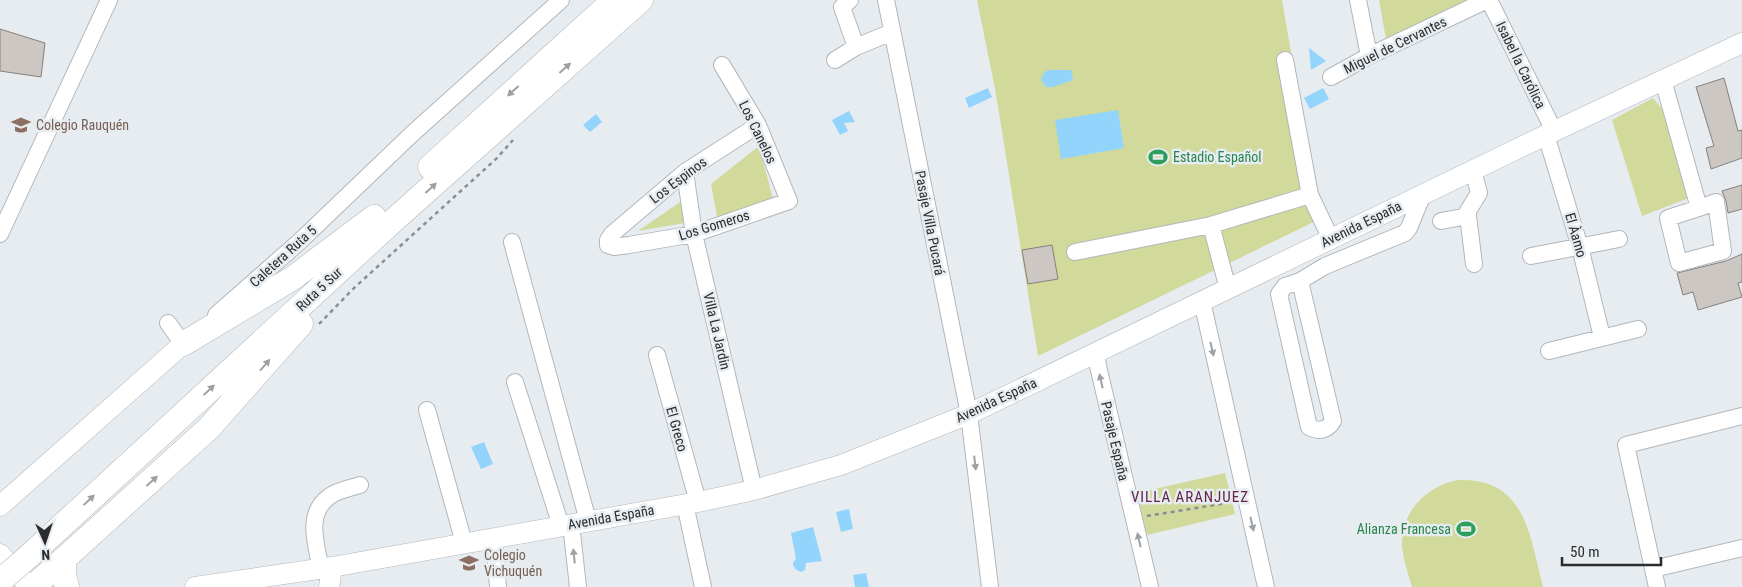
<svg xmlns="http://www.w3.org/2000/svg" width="1742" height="587" viewBox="0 0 1742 587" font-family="'Roboto Condensed',sans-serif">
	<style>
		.green { fill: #d1d99b }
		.water { fill: #93d4fd }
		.building { fill: #cdc7c4; stroke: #86807d }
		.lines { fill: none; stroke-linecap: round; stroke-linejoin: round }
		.minor-casing { stroke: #b2b7bc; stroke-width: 18 }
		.major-casing { stroke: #b2b7bc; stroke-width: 21 }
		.highway-casing { stroke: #b2b7bc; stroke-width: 25 }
		.path { stroke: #8b8f92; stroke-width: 2.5; stroke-dasharray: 4 4; stroke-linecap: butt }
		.minor { stroke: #fff; stroke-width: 16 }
		.major { stroke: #fff; stroke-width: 20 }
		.highway { stroke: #fff; stroke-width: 24 }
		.highway-bridge-casing { stroke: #b2b7bc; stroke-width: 25; stroke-linecap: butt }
		.highway-bridge { stroke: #fff; stroke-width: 24 }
		.oneway { fill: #9fa0a1 }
		.labels { text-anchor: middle; stroke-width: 5; stroke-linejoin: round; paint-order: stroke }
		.street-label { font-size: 14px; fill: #2a2c2e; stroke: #e6ecf0 }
		.education-label { font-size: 14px; fill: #785e54; stroke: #e6ecf0; text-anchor: start }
		.leisure-label { font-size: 14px; fill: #27864d; stroke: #e6ecf0; text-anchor: start }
		.neighbourhood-label { font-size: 15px; letter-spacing: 1px; fill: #622449; stroke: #e6ecf0 }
	</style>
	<rect width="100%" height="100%" fill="#e6ecf0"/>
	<path class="green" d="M977,0h305l38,219 -282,137 -42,-262z
		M1379,0h88l-81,39z
		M1653,98l11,13 25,87 -47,18 -30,-96z
		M759,146l14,53 -56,18 -6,-33z
		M692,194l4,27 -58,10z
		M1225,473l10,41 -88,21 -10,-42z
		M1458,480c68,-3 72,57 85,107h-131c-4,-14 -9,-28 -10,-42 -1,-34 25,-59 56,-65z"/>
	<path class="water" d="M1309,48l17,13 -15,9z
		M1048,70h23l2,10 -20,7h-7l-5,-7 2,-6z
		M988,88l4,9 -23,11 -4,-10z
		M1323,88l6,11 -19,10 -6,-11z
		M1118,110l6,38 -63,11 -6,-39z
		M849,111l6,11 -11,1 4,8 -8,4 -8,-15z
		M596,114l6,8 -12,10 -7,-7z
		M484,442l9,22 -12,5 -10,-22z
		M849,509l4,20 -12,3 -5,-20z
		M813,527l9,34 -16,2 -1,7 -4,2c-5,-2 -8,-4 -8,-10l3,-3 -5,-26z
		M866,573l3,14h-14l-2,-12z"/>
	<path class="building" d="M0,29l45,14 -4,34 -41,-6z
		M1724,78l14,53 4,-1v28l-31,11 -5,-21 8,-2 -18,-59z
		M1742,185v24l-14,4 -2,-12 -4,-10z
		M1052,245l6,34 -30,5 -6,-34z
		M1742,254v28l-4,1 4,14 -44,13 -5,-18 -10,3 -6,-22 49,-12z"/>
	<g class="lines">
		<g class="minor-casing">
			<path id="minor" d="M850,0l-8,7 14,40 36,-15
				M886,0l83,414 21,173
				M1358,0l11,56
				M1489,0l65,131
				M835,60l21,-13
				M1285,60l25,135
				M722,65l36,60 31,76 -95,33 -65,11 -15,2 -6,-2v-5l4,-6 73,-62 73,-47
				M1331,77l38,-21 118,-56
				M1663,80l36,128 -31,10 11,45 44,-12 -7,-49 -17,6
				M1546,135l34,112 22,90
				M1473,170l6,23 -11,18v5l6,48
				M685,172l9,62 60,256
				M1441,221l27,-5
				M1211,225l17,64
				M0,234l109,-234
				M512,242l76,279
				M1075,252l136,-27 99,-30 21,44
				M1531,256l88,-17
				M1300,281l33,140c-6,10 -15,11 -24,6l-30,-133 6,-8 15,-5 25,-15 80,-33 4,-5 14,-34
				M1202,301l64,286
				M216,315l83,-73 114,-109 148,-133
				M168,323l15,21 7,-6
				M1549,351l89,-22
				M1096,353l2,13 52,221
				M657,355l41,147
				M515,382l46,144
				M427,410l37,133
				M685,504l18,83
				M571,524l7,63
				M494,538l4,49
				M321,569c-5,-25 -16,-56 9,-73 8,-6 21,-8 30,-11
				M1653,569l89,-21
				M1657,587l-31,-142 116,-29"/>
		</g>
		<g class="major-casing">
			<path id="major" d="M0,506l183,-162
				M0,554l30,33
				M195,587l137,-20 366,-65 56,-12 87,-25 128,-51 577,-279 196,-92
				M329,587l3,-20"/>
		</g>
		<g class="highway-casing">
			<path id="highway" d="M430,167l184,-167
				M183,344l110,-66 81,-61
				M28,557l366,-337 247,-220
				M64,561v15l3,11
				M33,587l176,-159 92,-104"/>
		</g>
		<path class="path" d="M319,324l35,-36 142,-129 17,-19
			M1147,516l86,-14"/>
		<use href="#minor" class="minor"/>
		<use href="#major" class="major"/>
		<use href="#highway" class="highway"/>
		<g class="highway-bridge-casing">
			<path id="highway-bridge" d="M0,581l28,-24"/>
		</g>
		<use href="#highway-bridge" class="highway-bridge"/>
	</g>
	<defs><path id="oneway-solid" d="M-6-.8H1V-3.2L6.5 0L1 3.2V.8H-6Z" transform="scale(1.25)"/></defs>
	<g class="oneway">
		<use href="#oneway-solid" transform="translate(565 68) rotate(-42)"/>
		<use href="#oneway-solid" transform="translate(513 91) rotate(138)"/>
		<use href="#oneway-solid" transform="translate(431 188) rotate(-42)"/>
		<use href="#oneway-solid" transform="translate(1212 349) rotate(77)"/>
		<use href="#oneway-solid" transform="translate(265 365) rotate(-49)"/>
		<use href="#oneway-solid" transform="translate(1101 381) rotate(-103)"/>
		<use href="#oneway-solid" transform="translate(209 390) rotate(-43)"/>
		<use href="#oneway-solid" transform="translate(975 463) rotate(83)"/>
		<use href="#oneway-solid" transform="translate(152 481) rotate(-42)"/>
		<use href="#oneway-solid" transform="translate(89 500) rotate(-43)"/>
		<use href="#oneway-solid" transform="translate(1252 524) rotate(77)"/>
		<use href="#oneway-solid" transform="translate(1139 540) rotate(-103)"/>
		<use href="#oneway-solid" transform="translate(574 556) rotate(-96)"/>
	</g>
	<defs>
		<g id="school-bare" transform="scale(1.5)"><path d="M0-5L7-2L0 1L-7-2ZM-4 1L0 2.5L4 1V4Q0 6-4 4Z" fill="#8d6e63" stroke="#e6ecf0" stroke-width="2.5" paint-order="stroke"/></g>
		<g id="stadium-bare" transform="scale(1.5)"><path d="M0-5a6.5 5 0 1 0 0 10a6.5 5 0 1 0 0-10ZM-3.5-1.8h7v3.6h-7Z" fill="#2e9e5b" stroke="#e6ecf0" stroke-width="2.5" paint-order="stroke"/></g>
	</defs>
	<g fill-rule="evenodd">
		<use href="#school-bare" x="21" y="125"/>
		<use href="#stadium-bare" x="1158" y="157"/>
		<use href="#stadium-bare" x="1466" y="529"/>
		<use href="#school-bare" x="469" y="563"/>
	</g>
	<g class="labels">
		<g class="street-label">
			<text transform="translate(1395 45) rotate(-26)" y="5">Miguel de Cervantes</text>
			<text transform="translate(1521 65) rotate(64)" y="5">Isabel la Carólica</text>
			<text transform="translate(758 132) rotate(64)" y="5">Los Canelos</text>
			<text transform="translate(678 180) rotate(-37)" y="5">Los Espinos</text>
			<text transform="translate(930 223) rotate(79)" y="5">Pasaje Villa Pucará</text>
			<text transform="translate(1361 224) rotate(-26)" y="5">Avenida España</text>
			<text transform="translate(714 225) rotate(-17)" y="5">Los Gomeros</text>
			<text transform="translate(1576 235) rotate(74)" y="5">El Àamo</text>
			<text transform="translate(283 256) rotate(-42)" y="5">Caletera Ruta 5</text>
			<text transform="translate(319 289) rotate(-43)" y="5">Ruta 5 Sur</text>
			<text transform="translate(717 331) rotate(77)" y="5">Villa La Jardin</text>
			<text transform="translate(996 400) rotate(-25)" y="5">Avenida España</text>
			<text transform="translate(677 429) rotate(74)" y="5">El Greco</text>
			<text transform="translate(1115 441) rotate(77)" y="5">Pasaje España</text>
			<text transform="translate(611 517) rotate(-10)" y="5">Avenida España</text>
		</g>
		<g class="education-label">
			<text x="36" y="130">Colegio Rauquén</text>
			<text x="484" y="560">Colegio<tspan x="484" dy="16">Vichuquén</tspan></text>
		</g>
		<g class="leisure-label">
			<text x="1173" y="162">Estadio Español</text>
			<text x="1451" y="534" text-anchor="end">Alianza Francesa</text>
		</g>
		<g class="neighbourhood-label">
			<text x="1190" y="502">VILLA ARANJUEZ</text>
		</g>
	</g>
	<g transform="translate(45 542) rotate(177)" stroke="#e6ecf0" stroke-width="4" paint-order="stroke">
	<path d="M0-4L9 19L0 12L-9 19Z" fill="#2a2c2e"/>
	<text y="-8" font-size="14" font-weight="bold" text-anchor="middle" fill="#2a2c2e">N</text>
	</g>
	<path d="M1562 557v8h99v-8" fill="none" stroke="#2a2c2e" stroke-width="2.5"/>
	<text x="1570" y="557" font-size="15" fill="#2a2c2e" stroke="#e6ecf0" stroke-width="4" paint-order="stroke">50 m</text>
</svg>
